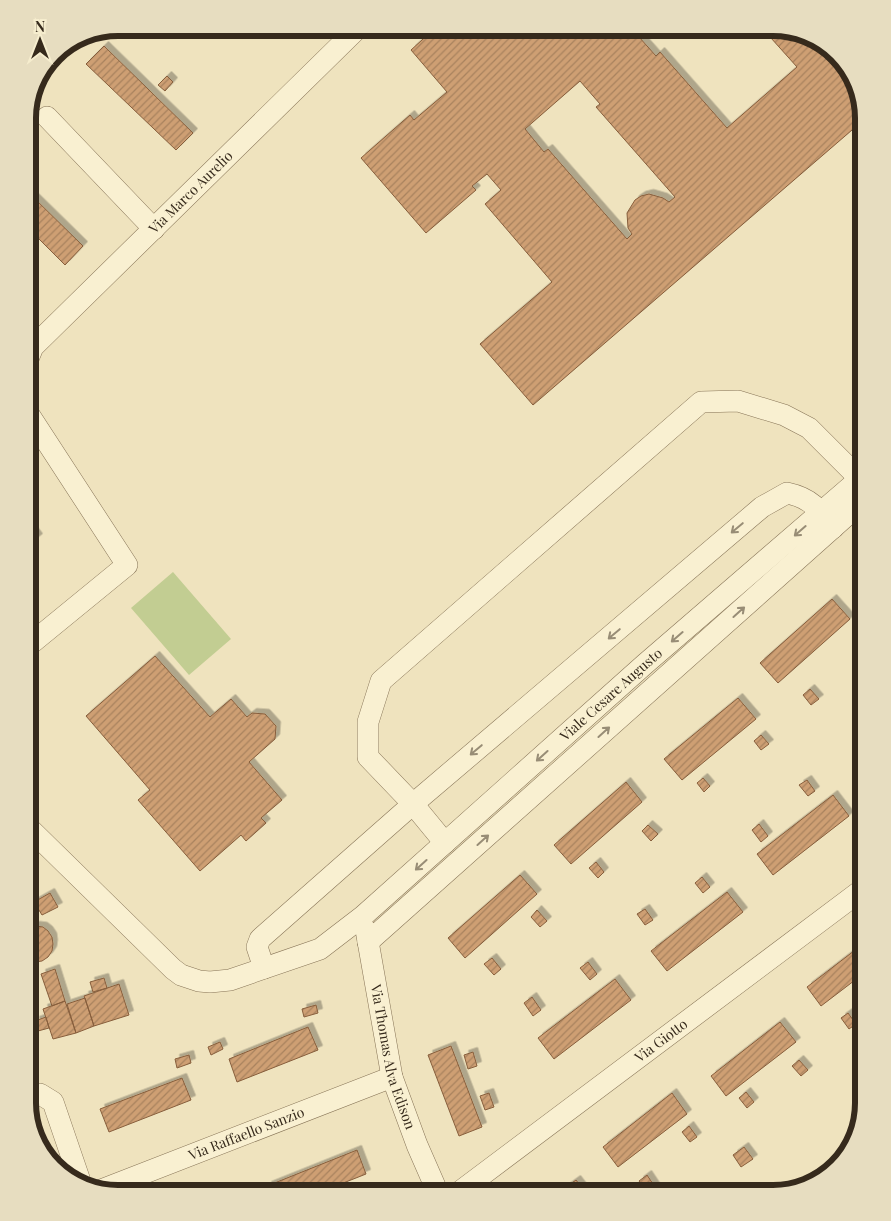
<svg xmlns="http://www.w3.org/2000/svg" width="891" height="1221" viewBox="0 0 891 1221" font-family="'Playfair Display',serif">
	<style>
		.pitch { fill: #c2cd92 }
		.building { fill: url(#building-hatch); stroke: #875e3c; fill-rule: evenodd; filter: url(#shadow) }
		.lines { fill: none; stroke-linecap: round; stroke-linejoin: round }
		.minor-casing { stroke: #877457; stroke-width: 22 }
		.minor { stroke: #f9f0d1; stroke-width: 21 }
		.oneway { stroke: #988d76 }
		.labels { text-anchor: middle; stroke-width: 4; stroke-linejoin: round; paint-order: stroke }
		.street-label { font-size: 14px; fill: #362a1c; stroke: #f6edce }
		.rim { fill: none; stroke: #362a1c; stroke-width: 6 }
	</style>
	<defs>
		<pattern id="building-hatch" width="6" height="6" patternUnits="userSpaceOnUse" patternTransform="scale(1.25)"><rect width="6" height="6" fill="#ce9f73"/><path d="M-1 1l2-2M0 6l6-6M5 7l2-2" fill="none" stroke="#a8825e"/></pattern>
		<filter id="shadow"><feDropShadow dx="4.5" dy="-4.5" stdDeviation="0" flood-color="#0004"/></filter>
	</defs>
	<rect width="100%" height="100%" fill="#efe3be"/>
	<path class="pitch" d="M173,572l58,67 -42,36 -58,-67z"/>
	<path class="building" d="M431,28h200l25,28 4,-4 67,76 70,-61 -35,-39h17l39,12 33,33 13,45 -1,25 -11,-13 -319,275 -53,-61 72,-62 -67,-78 16,-14 -14,-16 -15,12 4,4 -50,43 -65,-75 49,-43 4,5 33,-28 -36,-42 22,-20zM580,81l20,23 -4,3 79,90 -6,5 -6,-4 -14,-4 -8,2 -6,4 -8,13 1,15 4,6 -5,5 -79,-90 -4,3 -19,-23z
		M104,46l89,87 -17,17 -90,-86z
		M167,76l6,6 -8,9 -7,-6z
		M28,192l55,54 -18,19 -37,-37z
		M28,525l10,13 -10,8z
		M832,599l18,20 -72,64 -18,-20z
		M155,656l55,61 21,-18 16,18 5,-4 13,1 11,12 -1,13 -26,23 33,38 -21,18 5,5 -20,18 -5,-6 -41,36 -62,-71 12,-10 -64,-74z
		M810,689l9,10 -8,6 -8,-10z
		M738,698l18,21 -74,61 -18,-21z
		M761,735l8,9 -8,6 -7,-9z
		M703,778l7,8 -6,6 -7,-9z
		M807,780l8,11 -7,5 -9,-11z
		M626,782l16,20 -71,62 -17,-19z
		M833,795l16,21 -76,59 -16,-21z
		M759,824l9,12 -7,6 -9,-12z
		M648,825l10,9 -7,7 -9,-10z
		M596,862l8,10 -6,6 -9,-10z
		M520,875l17,19 -72,64 -17,-20z
		M702,877l8,10 -7,6 -8,-10z
		M727,892l16,20 -76,59 -16,-20z
		M50,893l8,14 -16,8 -8,-13z
		M645,909l8,11 -8,5 -8,-11z
		M537,910l10,11 -7,6 -9,-10z
		M36,926l7,1 5,4 4,6 1,7 -1,7 -4,6 -6,4 -7,1 -7,-2v-33z
		M863,944v30l-42,32 -14,-19z
		M492,958l9,11 -7,6 -10,-11z
		M588,962l9,12 -7,6 -10,-12z
		M55,969l10,32 -13,5 -11,-32z
		M104,978l3,10 -14,4 -3,-10z
		M615,979l16,21 -77,59 -16,-21z
		M119,984l10,31 -35,11 -10,-30z
		M532,997l9,13 -8,6 -9,-13z
		M85,998l9,28 -18,7 -9,-29z
		M65,1001l11,32 -23,6 -10,-30z
		M316,1005l2,8 -14,4 -2,-8z
		M848,1013l8,11 -7,5 -8,-11z
		M46,1017l3,11 -11,3 -3,-10z
		M780,1022l16,20 -70,54 -15,-20z
		M308,1027l10,23 -81,32 -8,-23z
		M220,1042l3,7 -12,6 -3,-8z
		M451,1046l31,81 -23,9 -31,-81z
		M473,1052l4,14 -9,3 -4,-14z
		M189,1055l2,8 -14,5 -2,-9z
		M799,1060l9,10 -7,6 -9,-10z
		M182,1078l9,22 -82,32 -9,-23z
		M746,1092l8,10 -7,6 -8,-10z
		M489,1093l5,14 -9,3 -5,-14z
		M672,1093l15,21 -69,53 -15,-20z
		M689,1126l8,11 -7,5 -8,-10z
		M744,1147l9,12 -12,8 -8,-12z
		M357,1150l9,24 -48,19h-48l-3,-7z
		M647,1175l8,12 -7,6 -9,-12z
		M576,1180l10,13h-28z"/>
	<g class="lines">
		<g class="minor-casing">
			<g id="minor">
				<path d="M47,117l107,112"/>
				<path id="s1" d="M28,359l5,-12 325,-319"/>
				<path d="M28,646l99,-81 -99,-152"/>
				<path id="s2" d="M28,827l145,142 8,6 18,6 11,1 20,-2 90,-31 43,-33 282,-252 218,-188"/>
				<path d="M445,843l-32,-39 -45,-47v-35l13,-41 320,-279 37,-1 46,14 25,13 51,51"/>
				<path id="s3" d="M366,930l26,147 25,68 21,48"/>
				<path d="M368,942l495,-441"/>
				<path d="M264,968l-7,-21 3,-8 153,-135 349,-297 25,-14c24,5 32,16 46,35"/>
				<path d="M28,1098l12,-4 13,8 28,82"/>
				<path id="s4" d="M101,1190l291,-113"/>
				<path id="s5" d="M458,1193l405,-304"/>
			</g>
		</g>
		<use href="#minor" class="minor"/>
	</g>
	<defs><path id="oneway-shaft" d="M-6 0H5M1.5-3L5.5 0L1.5 3" fill="none" stroke-width="1.6" stroke-linecap="round" stroke-linejoin="round" transform="scale(1.25)"/></defs>
	<g class="oneway">
		<use href="#oneway-shaft" transform="translate(737 528) rotate(140)"/>
		<use href="#oneway-shaft" transform="translate(800 531) rotate(139)"/>
		<use href="#oneway-shaft" transform="translate(739 612) rotate(-42)"/>
		<use href="#oneway-shaft" transform="translate(614 634) rotate(140)"/>
		<use href="#oneway-shaft" transform="translate(677 637) rotate(139)"/>
		<use href="#oneway-shaft" transform="translate(604 732) rotate(-42)"/>
		<use href="#oneway-shaft" transform="translate(476 750) rotate(140)"/>
		<use href="#oneway-shaft" transform="translate(542 756) rotate(138)"/>
		<use href="#oneway-shaft" transform="translate(483 840) rotate(-42)"/>
		<use href="#oneway-shaft" transform="translate(421 865) rotate(138)"/>
	</g>
	<g class="labels">
		<g class="street-label">
			<text dy="5" stroke="none"><textPath href="#s1" startOffset="234">Via Marco Aurelio</textPath></text>
			<text dy="5" stroke="none"><textPath href="#s2" startOffset="745">Viale Cesare Augusto</textPath></text>
			<text dy="5" stroke="none"><textPath href="#s5" startOffset="254">Via Giotto</textPath></text>
			<text dy="5" stroke="none"><textPath href="#s3" startOffset="130">Via Thomas Alva Edison</textPath></text>
			<text dy="5" stroke="none"><textPath href="#s4" startOffset="156">Via Raffaello Sanzio</textPath></text>
		</g>
	</g>
	<path d="M0 0H891V1221H0ZM118 36H773A82 82 0 0 1 855 118V1103A82 82 0 0 1 773 1185H118A82 82 0 0 1 36 1103V118A82 82 0 0 1 118 36Z" fill="#e7ddc0" fill-rule="evenodd"/>
	<path class="rim" d="M118 36H773A82 82 0 0 1 855 118V1103A82 82 0 0 1 773 1185H118A82 82 0 0 1 36 1103V118A82 82 0 0 1 118 36Z"/>
	<g transform="translate(40 40)" stroke="#f6edce" stroke-width="4" paint-order="stroke">
	<path d="M0-4L9 19L0 12L-9 19Z" fill="#362a1c"/>
	<text y="-8" font-size="14" font-weight="bold" text-anchor="middle" fill="#362a1c">N</text>
	</g>
</svg>
